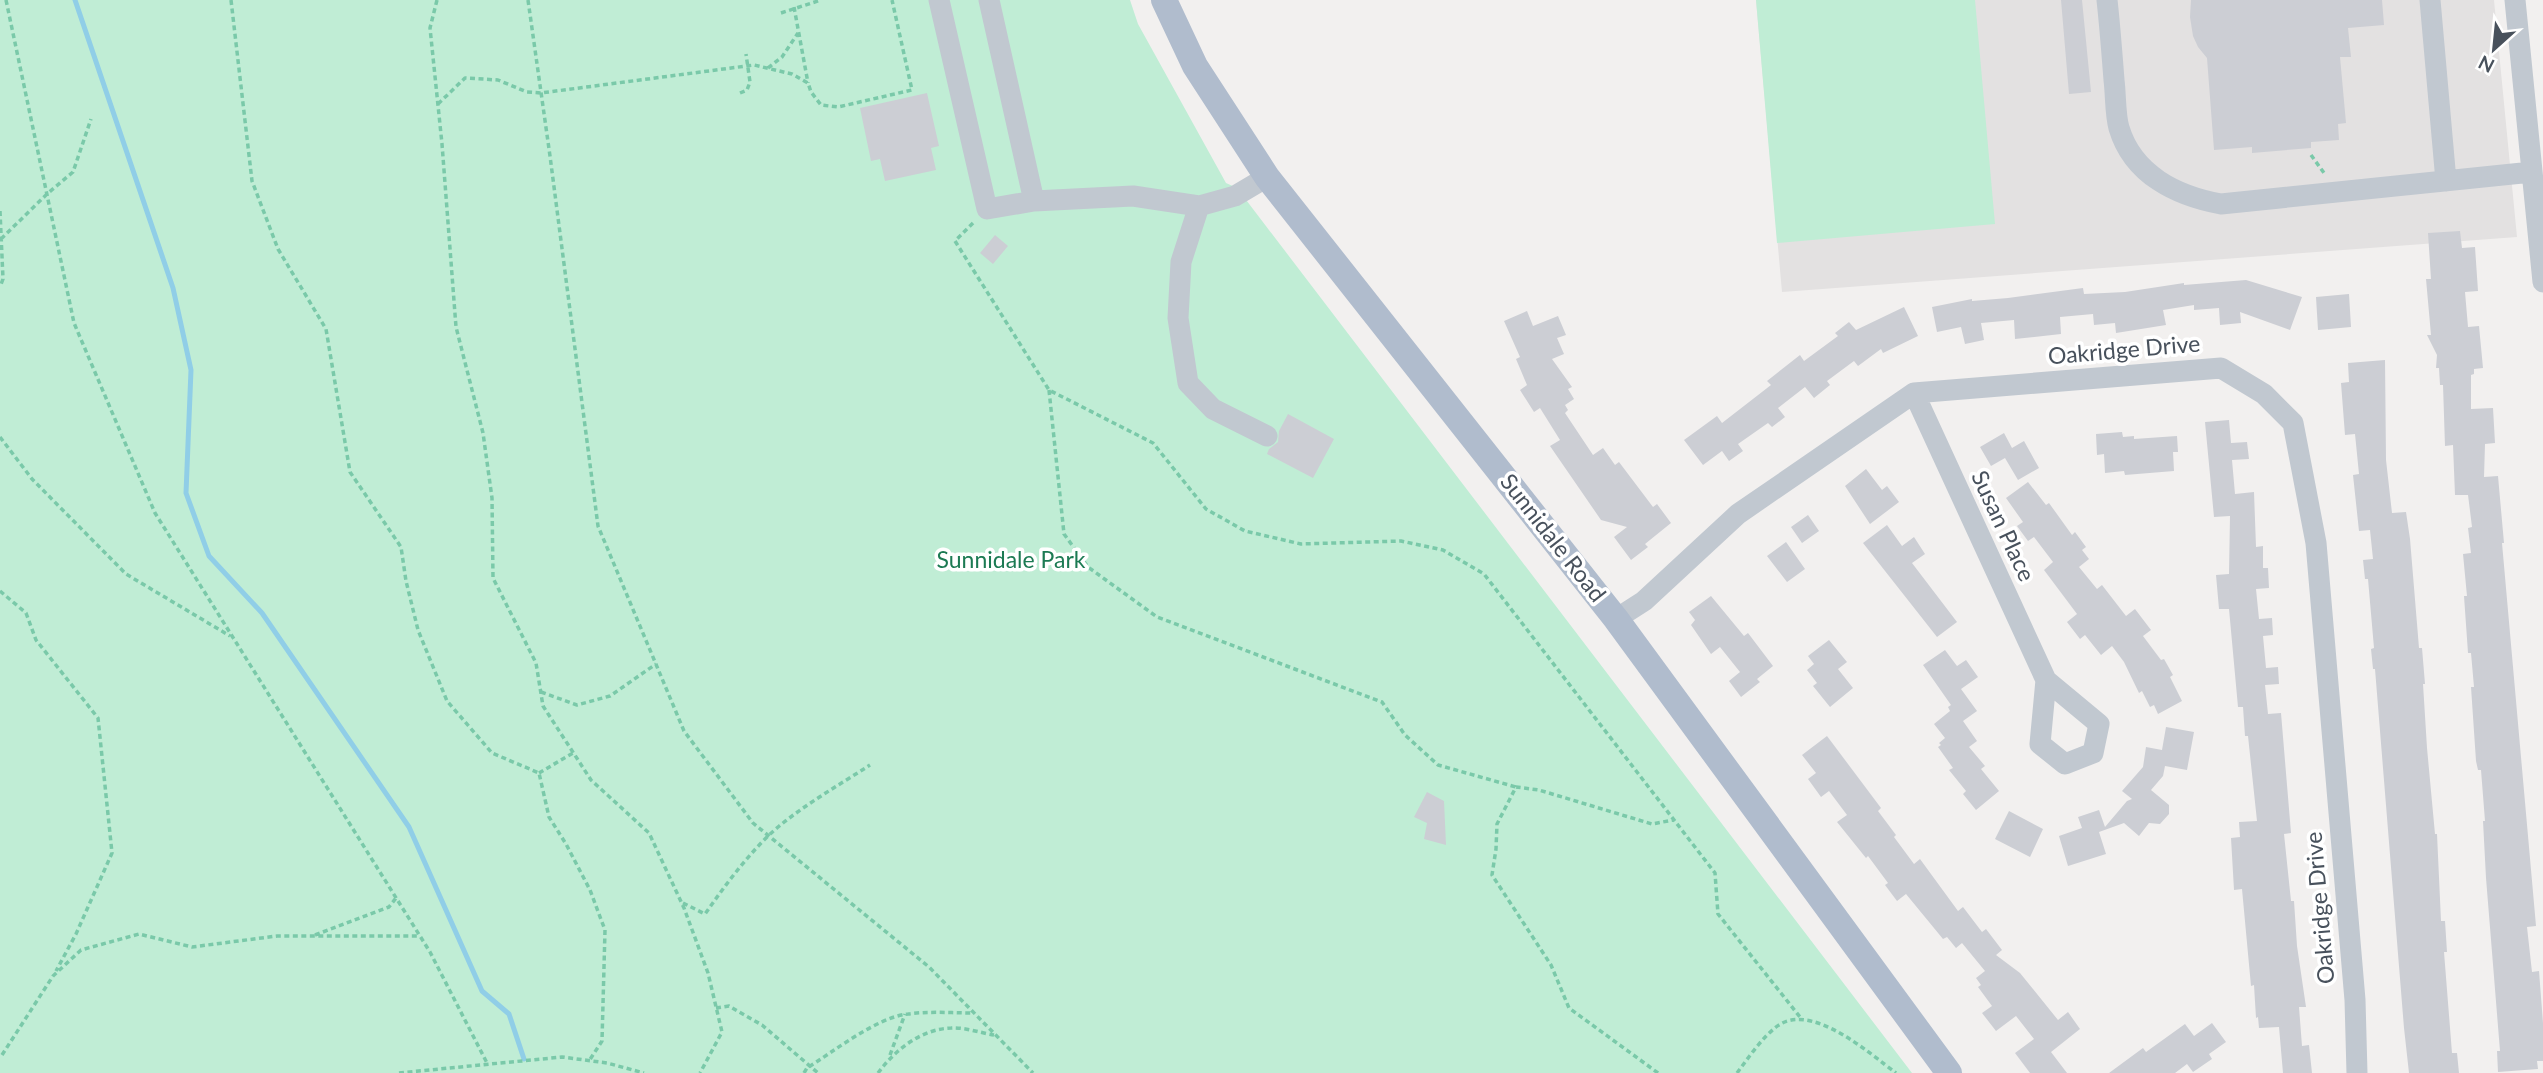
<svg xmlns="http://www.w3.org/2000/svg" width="2543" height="1073" viewBox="0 0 2543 1073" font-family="Lato,sans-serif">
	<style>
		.education { fill: #e3e1e1 }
		.green { fill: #c0edd5 }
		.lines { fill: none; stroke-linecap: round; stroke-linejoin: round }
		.stream { stroke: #90cee7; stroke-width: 5 }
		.building { fill: #ccced4 }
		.path { stroke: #7ac9a9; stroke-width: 3.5; stroke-dasharray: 5 3.5; stroke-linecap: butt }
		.minor { stroke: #c1c8d0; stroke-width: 21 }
		.major { stroke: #b0bccd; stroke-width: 26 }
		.labels { text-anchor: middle; stroke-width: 7; stroke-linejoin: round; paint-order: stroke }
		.street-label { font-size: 23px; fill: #48515c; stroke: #fff }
		.park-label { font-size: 23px; fill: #1c7a53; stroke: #fff }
	</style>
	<rect width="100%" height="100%" fill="#f2f0ef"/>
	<path class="education" d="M1756,0h738l23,237 -735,55z"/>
	<path class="green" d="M0,0h1130l8,24 88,159 11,5 675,885h-1912z
		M1756,0h219l20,224 -218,19z"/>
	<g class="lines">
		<path class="stream" d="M75,0l98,288 18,82 -5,123 23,63 53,57 147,214 73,164 27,23 15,45"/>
	</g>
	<path class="building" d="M2061,0h21l9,92 -22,2z
		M2191,0h191l2,25 -36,3 3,29h-11l6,66 -8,1 1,16 -28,2v6l-59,5v-6l-38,3 -7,-92 -9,-11 -5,-11 -3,-19z
		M927,93l12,53 -8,2 5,22 -51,11 -5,-22 -9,2 -11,-53z
		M2460,231l2,17 13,-1 3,44 -13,1 3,35 11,-1 4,42 -9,1v5l-3,1v34l22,-1 2,35 -10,1 -1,33 14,-1 6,67h-2l34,383 -9,1 5,45 7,-1 4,52v38h-6l1,8 -40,3 -1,-21h3l-14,-173 -3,-57h2l-4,-51h-3l-2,-9 -5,-74h3l-3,-34h-3l-4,-57h3l-4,-42 8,-1 -3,-25 4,-1 -4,-32h-13l-2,-50 -8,1 -2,-61h-3l-1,-17h-3l1,-13 -10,-20h4l-5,-56h5l-3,-46z
		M995,235l13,11 -15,18 -13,-11z
		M2246,280l56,17 -12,33 -50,-18 1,11 -21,2 -1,-17 -25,2v-5l-31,5 3,15 -50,8 -1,-10 -21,2 -1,-11 -33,3 1,17 -46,5 -1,-19 -33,3 3,17 -19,4 -4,-17 -24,5 -5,-25 40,-8v2l36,-3 75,-10 1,6 41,-2 59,-9v2z
		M2349,294l2,33 -33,3 -2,-33z
		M1904,307l14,29 -35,17 -2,-4 -23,17 -4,-5 -27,20 3,4 -16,13 -9,-11 -27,21 7,9 -13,10 -4,-4 -30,21 5,7 -14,10 -7,-10 -19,14 -19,-25 33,-24 5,7 49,-38 -4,-4 33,-26 4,6 34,-25 -3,-3 14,-11 7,8z
		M1527,311l6,15 25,-10 8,19 -9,3 7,16 -12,5 20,28 -4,2 6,10 -9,6 3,5 -3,3 28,42 10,-7 12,17 4,-3 34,45 4,-3 14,19 -26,21 3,3 -17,13 -17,-23 13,-10 -26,-7 -51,-74 10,-6 -20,-32 -6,4 -14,-22 7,-5 -11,-26 4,-2 -16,-36z
		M2385,360l1,100 6,53 14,-1 4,27 9,109h3l3,36h-2l4,64 8,86h2l4,87h4l2,31h-3l8,101h5l2,20h-50l-5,-45 -29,-359h-2l-2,-20 3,-1 -6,-69h-3l-2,-19 10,-1 -3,-29 -11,1 -6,-56 6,-1 -4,-40 -10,1 -4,-52 8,-1 -1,-19z
		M1288,414l46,25 -21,39 -46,-24 2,-5 9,-7 1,-11z
		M2229,420l2,23 16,-1 2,17 -17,1 3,34 19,-2 2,55 7,-1v22h5l1,20 -13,1 3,30 13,-1 1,17 -10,1 3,32 12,-1 1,17 -14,1 3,29 13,-1 10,120 -7,1 7,67h3l3,45 9,61h-7l3,39 7,-1 3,28h-29l-4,-46 -20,1 -1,-11 -2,1 -2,-33 -3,1 -9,-97 -8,1 -3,-52 9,-1 -1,-15 18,-1 -9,-85h-3l-2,-29h-5l-9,-98h-10l-3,-34 13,-1 1,-58 -16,1 -9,-95z
		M2122,432l1,5 11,-1v3l43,-3 1,16h-5l1,19 -49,4 -1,-4 -19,2 -1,-19 -7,1 -1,-21z
		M2004,433l8,15 12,-7 15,27 -21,12 -13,-22 -14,8 -11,-19z
		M1866,469l16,21 5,-4 12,16 -29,22 -25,-38z
		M2028,482l18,23 3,-2 23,32 3,-3 11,15 -4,3 7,9 -10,8 18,22 5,-4 24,31 9,-7 16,21 -8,6 18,24 3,-1 9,16 -3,2 12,24 -24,13 -4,-9 -4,2 -8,-16 -3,2 -15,-31 -12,-16 -11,9 -16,-20 -5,4 -13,-17 10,-8 -33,-44 9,-8 -19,-25 -6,4 -11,-15 6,-4 -17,-24z
		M1808,515l11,16 -17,12 -11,-16z
		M1887,525l15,21 12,-9 11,17 -13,9 45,59 -20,15 -74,-94z
		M1786,542l19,27 -18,13 -20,-26z
		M1711,596l33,40 4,-3 25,33 -16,13 3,3 -19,15 -12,-16 11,-9 -20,-25 -9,7 -20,-29 4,-5 -6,-8z
		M1829,640l18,22 -9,7 15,19 -23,19 -17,-21 4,-3 -10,-13 7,-6 -6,-8z
		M1945,650l12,16 9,-6 12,17 -17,12 16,22 -14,10 14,20 -8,6 16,19 -4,3 18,22 -23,19 -13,-16 3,-3 -17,-21 4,-2 -15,-21 3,-2 -2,-2 6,-5 -11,-14 16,-13 -2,-4 3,-2 -28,-40z
		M2166,727l28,5 -7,38 -22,-4 -2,10 -12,14 18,15v9l-9,10 -11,-1 -10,13 -15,-13 -25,9 7,22 -38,12 -9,-30 23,-8 -4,-11 21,-7 6,17 22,-26 5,-2 -10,-8 21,-24 3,-20 16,3z
		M1827,736l54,72 -3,3 18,24 -2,2 20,27 6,-5 38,52 5,-4 19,25 4,-3 16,21 -6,5 24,18 38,47 10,-8 12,17 -29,23 16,21h-37l-15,-20 19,-14 -18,-23 -20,15 -14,-18 10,-7 -14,-19 3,-2 -5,-7 9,-7 -23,-28 -6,5 -9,-11 -4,2 -37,-45 -9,7 -12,-16 3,-2 -20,-27 -2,2 -29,-36 10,-7 -18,-24 -8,6 -13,-18 8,-6 -14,-18z
		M1427,792l17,9 2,44 -22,-6 3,-16 -13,-6z
		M2009,811l34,18 -13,28 -35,-18z
		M2212,1023l14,19 -17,12 3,5 -19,13 -6,-8 -12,9h-66l34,-25 3,4 39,-28 9,12z"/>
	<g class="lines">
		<path class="path" d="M6,0l68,323 81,190 275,439 57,111
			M231,0l21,181 26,68 48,80 24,143 51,75 5,34 12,49 29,71 45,52 47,20 10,44 17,27 24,46 15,40 -3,111 -13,20
			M437,0l-7,28 12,116 14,183 27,106 9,65 1,80 43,85 7,43 48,74 58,53 35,75 24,65 14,59 -22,41
			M528,0l22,156 48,370 86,205 69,92 176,144 104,106
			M794,7l14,76
			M781,13l40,-13
			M768,68l14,-11 16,-24
			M740,93l7,-3 3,-8 -4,-28
			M438,104l27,-26 33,2 29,12 14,1 213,-28 38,9 16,9 3,9 10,13 17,2 74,-17 -20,-90
			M2311,155l13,18
			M0,211l3,68 -3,8
			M973,223l-18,18 94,149 104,53 53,66 39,22 56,13 100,-3 42,9 41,24 231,299 3,41 82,103
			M1,239l46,-45 26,-22 18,-53
			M1049,390l15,144 24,33 69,50 225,85 23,33 33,30 78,22
			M0,437l32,42 94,95 104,62
			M0,591l26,22 10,27 62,78 14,135 -36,81 -20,37
			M541,692l36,13 33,-9 46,-32
			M539,773l34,-20
			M683,903l22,11c19,-27 38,-53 62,-77 28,-27 69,-50 103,-72
			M315,935l74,-28 7,-9
			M716,1008l13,-2 33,19 56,48
			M2,1055l51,-79 28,-26 58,-16 53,13 85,-11h143
			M890,1055l15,-41
			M399,1073l163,-16 45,6 37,10
			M804,1073l3,-5c26,-16 70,-51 101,-54 21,-3 44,-1 66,-1
			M878,1073c17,-23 43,-44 73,-45 13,-1 30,5 43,7
			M1658,1073l-89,-65 -18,-43 -59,-90 4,-26 1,-25 19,-37 23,3 113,34 21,-4
			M1737,1073c12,-16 24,-34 39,-46 34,-27 93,26 120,46"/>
		<path class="minor" d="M939,0l48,209 47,-8 99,-5 66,10
			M989,0l45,201
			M2107,0c3,27 5,54 7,80 2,16 1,34 5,48 14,47 58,68 102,76l311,-32
			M2430,0l16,181
			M2515,0l28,282
			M1914,393l132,287 53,44 -6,29 -28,11 -25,-20 6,-64
			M1267,436l-54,-27 -25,-26 -10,-65 3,-56 18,-56 36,-10 32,-19
			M1616,619l28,-18 94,-87 176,-121 307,-25 43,26 29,29 23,120 39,457 2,73"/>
		<path class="major" d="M1164,0l31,66 72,111 349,442 333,454"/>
	</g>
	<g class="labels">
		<g class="street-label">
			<text transform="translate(2124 350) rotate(-5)" y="8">Oakridge Drive</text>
			<text transform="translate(2003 526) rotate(65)" y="8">Susan Place</text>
			<text transform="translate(1553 538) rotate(52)" y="8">Sunnidale Road</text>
			<text transform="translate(2320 908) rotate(-95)" y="8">Oakridge Drive</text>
		</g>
		<g class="park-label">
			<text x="1011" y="568">Sunnidale Park</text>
		</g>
	</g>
	<g transform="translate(2494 49) rotate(207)" stroke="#ffffff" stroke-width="5" paint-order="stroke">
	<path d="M0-5L12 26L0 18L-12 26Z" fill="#48515c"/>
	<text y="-10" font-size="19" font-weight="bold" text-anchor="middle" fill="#48515c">N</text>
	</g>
</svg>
